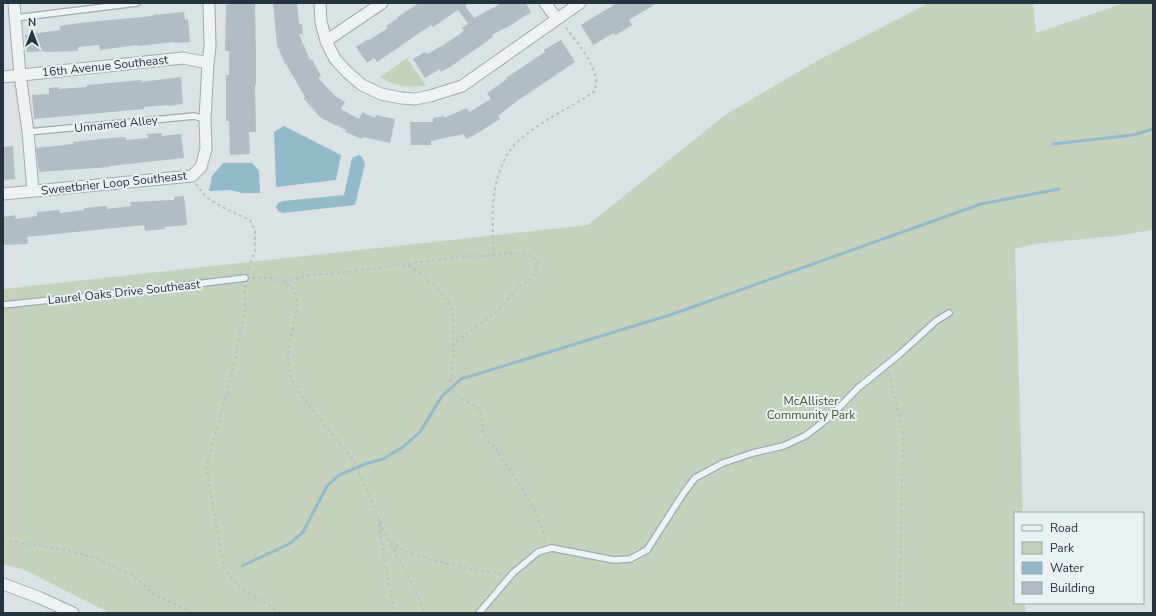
<svg xmlns="http://www.w3.org/2000/svg" width="1156" height="616" viewBox="0 0 1156 616" font-family="'Nunito Sans',sans-serif">
	<style>
		.green { fill: #c6d1bb }
		.water { fill: #92baca }
		.lines { fill: none; stroke-linecap: round; stroke-linejoin: round }
		.stream { stroke: #92baca; stroke-width: 3 }
		.building { fill: #b1bcc3 }
		.service-casing { stroke: #a0aab0; stroke-width: 8 }
		.minor-casing { stroke: #a0aab0; stroke-width: 13 }
		.path { stroke: #b9c0c5; stroke-width: 2; stroke-dasharray: 3 3; stroke-linecap: butt }
		.service { stroke: #edf2f5; stroke-width: 5.5 }
		.minor { stroke: #edf2f5; stroke-width: 11 }
		.labels { text-anchor: middle; stroke-width: 4; stroke-linejoin: round; paint-order: stroke }
		.street-label { font-size: 12px; fill: #24333d; stroke: #eaf1f4 }
		.park-label { font-size: 12px; fill: #425a30; stroke: #eaf1f4 }
	</style>
	<rect width="100%" height="100%" fill="#dae2e6"/>
	<path class="green" d="M929,3h104l3,30 89,-30h28v227l-38,6 -81,8 -19,5 8,264h-8v90h10l1,10h-916l-83,-42 -24,-7v-275l585,-64 137,-110 97,-57z
		M407,58l19,28c-18,1 -32,1 -46,-9z"/>
	<path class="water" d="M284,126l57,29 -5,25 -60,7 -2,-55z
		M359,155l3,2 3,7 -10,41 -72,8 -5,-2 -2,-4 2,-4 5,-2 61,-6 8,-37z
		M223,163h29l7,8 1,22h-18l-12,-3 -21,1 3,-15z"/>
	<g class="lines">
		<path class="stream" d="M1053,144l80,-9 20,-6
			M242,566l47,-22 14,-12 24,-46 12,-11 26,-11 18,-5 20,-12 17,-15 22,-36 19,-17 212,-65 308,-110 78,-15"/>
	</g>
	<path class="building" d="M229,3h26l1,53v29h-1l1,47h-7l1,22 -20,1 -1,-34h-3v-46h3v-24h-4l1,-46h3z
		M273,3h24l2,21h3l1,10h-4l11,26 2,-1 9,17 -3,2 17,18 10,6 -4,7 18,10 3,-7 13,6 1,-3 19,4 -5,24 -27,-6 -1,2 -17,-7 1,-2 -25,-12 -18,-20 2,-1 -19,-33h-1l-8,-19z
		M419,3h50l-4,3 9,12 28,-15h24l5,9 -20,13 -19,10 1,2 -40,28 -12,7 -1,-3 -15,9 -12,-19 12,-7 2,2 14,-8v1l23,-16 -2,-3 6,-4 -10,-14 -25,17 -2,-2 -54,37 -3,-4 -7,5 -11,-16 12,-8 1,1 19,-12 -2,-2 12,-8v-1z
		M617,3h40l-28,17 3,5 -16,10 -2,-2 -21,12 -12,-20z
		M184,12l1,8 3,-1 2,23 -15,1v-1l-38,4v-1l-37,5 -1,-5 -21,2v4l-33,1v-1l-18,1 -2,-17 35,-5v-4l19,-3 74,-7v-1z
		M561,40l14,22 -58,39 -19,15 2,3 -24,15 -10,5 -2,-5 -33,7v4h-20l-1,-23h23v-4l11,-2v2l23,-10 2,4 22,-13 -4,-6 20,-14 -1,-1 39,-26 -1,-2z
		M181,77l2,27 -15,2v-1l-24,2v2l-110,10 -2,-24 17,-1v-6l10,-1v2l28,-2v-2l54,-5v2z
		M162,133v3l19,-2 3,24 -56,6 -18,2v1l-71,5 -3,-24 37,-4v-2l37,-4 16,-1v3l22,-2 -1,-4z
		M13,146l2,33 -12,1v-33z
		M184,196l3,29 -22,2v2l-20,2 -1,-6 -117,12 1,7 -25,1v-28l12,-2 1,4 21,-3v-4l22,-2 1,3 24,-3v-2l11,-1 12,-1v3l24,-3 -1,-4 44,-2v-3z"/>
	<g class="lines">
		<g class="service-casing">
			<path id="service" d="M15,18l122,-15
				M28,132l166,-16 11,3
				M3,305l160,-17 82,-10
				M479,613l34,-40 25,-21 14,-4 62,12 16,-1 17,-9 36,-56 12,-16 28,-15 30,-10 30,-7 22,-10 26,-20 27,-28 43,-35 35,-32 13,-8"/>
		</g>
		<g class="minor-casing">
			<path id="minor" d="M14,3l6,72 8,57 5,59
				M320,3l1,19 5,19 9,18 12,13 15,13 19,9 20,4 14,1 15,-3 32,-10 118,-83
				M545,3l12,16
				M326,41l56,-38
				M3,77l180,-19 25,5
				M3,194l189,-18 9,-9 5,-18 -1,-30 3,-56 2,-16 -1,-44
				M3,584l35,13 35,16"/>
		</g>
		<path class="path" d="M196,184l10,13 18,11 26,12 5,10v21l-8,20
			M494,256c-2,-37 -5,-76 17,-107 5,-8 21,-19 28,-24 18,-12 38,-21 56,-34 0,-3 1,-6 1,-9 0,-18 -21,-42 -31,-56
			M409,265c15,12 42,31 44,51 1,10 0,19 0,28
			M252,278h17l15,4 9,6 4,11v10l-8,35 -1,16 2,15 11,21 53,65 30,70 32,60 9,22
			M284,282l25,-7 38,-3 119,-16h24l20,-3 14,1 9,3 4,7 -2,10 -4,5 -12,7 -17,21 -49,37 1,9 -4,32 9,13 19,10 3,6 2,18 6,11 6,3 7,15 6,5c15,27 33,45 37,77
			M245,285v25l-14,68 -25,89 18,101 16,20 41,25
			M889,373l14,60 -3,162 -2,18
			M378,518l6,40 11,55
			M3,540l58,9 35,9 38,18 21,19 39,18
			M391,541l14,10 20,7 45,11 32,5"/>
		<use href="#service" class="service"/>
		<use href="#minor" class="minor"/>
	</g>
	<g class="labels">
		<g class="street-label">
			<text transform="translate(105 66) rotate(-6)" y="4">16th Avenue Southeast</text>
			<text transform="translate(116 124) rotate(-6)" y="4">Unnamed Alley</text>
			<text transform="translate(114 183) rotate(-6)" y="4">Sweetbrier Loop Southeast</text>
			<text transform="translate(124 292) rotate(-6)" y="4">Laurel Oaks Drive Southeast</text>
		</g>
		<g class="park-label">
			<text x="811" y="405">McAllister<tspan x="811" dy="14">Community Park</tspan></text>
		</g>
	</g>
	<rect width="1156" height="616" fill="none" stroke="#24333d" stroke-width="8"/>
	<rect x="1014" y="512" width="130" height="92" fill="#eaf1f4" stroke="#9ba5ab"/>
	<rect x="1022" y="525" width="20" height="6" fill="#edf2f5" stroke="#9ba5ab"/>
	<text x="1050" y="532" font-size="12" fill="#24333d">Road</text>
	<rect x="1022" y="542" width="20" height="12" fill="#c6d1bb" stroke="#9ba5ab"/>
	<text x="1050" y="552" font-size="12" fill="#24333d">Park</text>
	<rect x="1022" y="562" width="20" height="12" fill="#92baca" stroke="#9ba5ab"/>
	<text x="1050" y="572" font-size="12" fill="#24333d">Water</text>
	<rect x="1022" y="582" width="20" height="12" fill="#b1bcc3" stroke="#9ba5ab"/>
	<text x="1050" y="592" font-size="12" fill="#24333d">Building</text>
	<g transform="translate(32 32)" stroke="#eaf1f4" stroke-width="3" paint-order="stroke">
	<path d="M0-3L7 15L0 10L-7 15Z" fill="#24333d"/>
	<text y="-6" font-size="11" font-weight="bold" text-anchor="middle" fill="#24333d">N</text>
	</g>
</svg>
